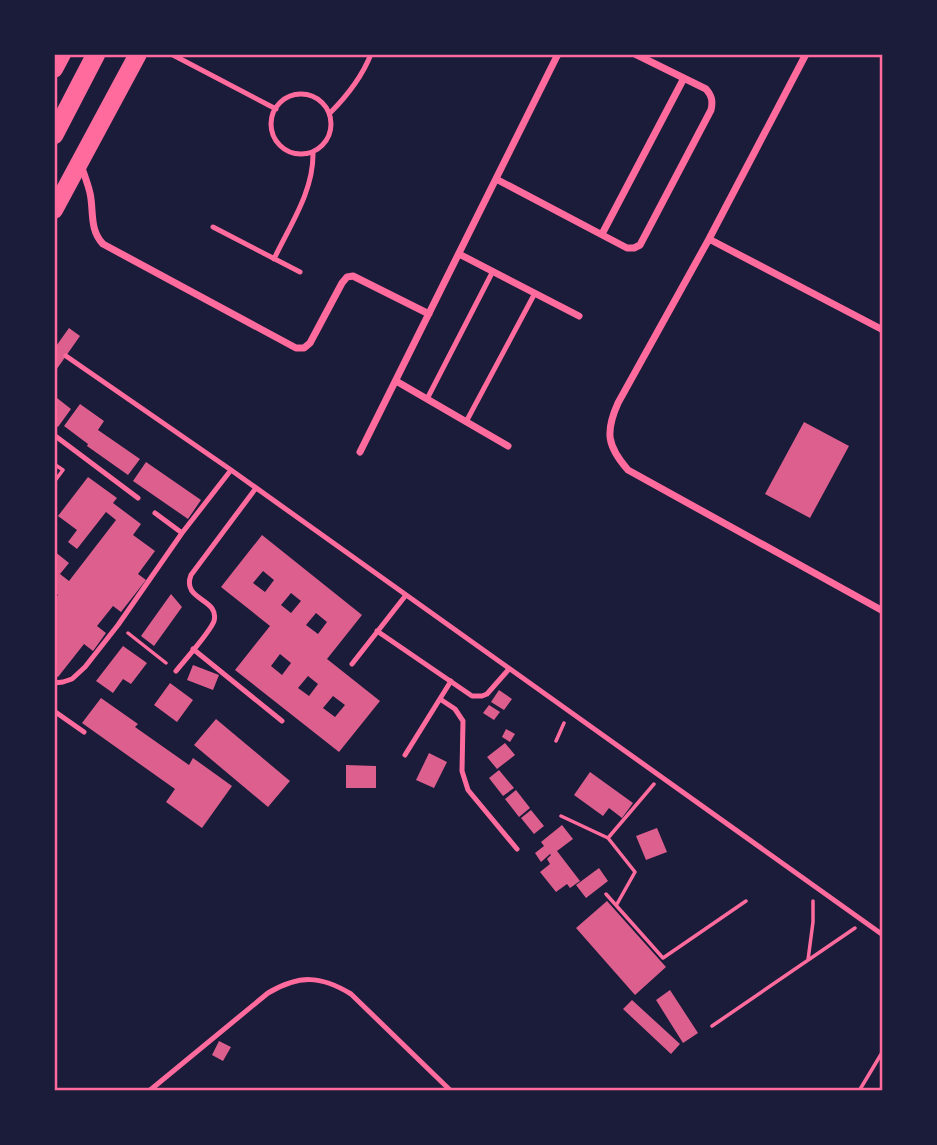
<svg xmlns="http://www.w3.org/2000/svg" width="937" height="1145" viewBox="0 0 937 1145" font-family="'DM Sans',sans-serif">
	<style>
		.building { fill: #dd5f8e; fill-rule: evenodd }
		.lines { fill: none; stroke-linecap: round; stroke-linejoin: round }
		.path { stroke: #ff6b9d; stroke-width: 3.5 }
		.service { stroke: #ff6b9d; stroke-width: 5 }
		.minor { stroke: #ff6b9d; stroke-width: 7 }
		.trunk { stroke: #ff6b9d; stroke-width: 18 }
		.motorway { stroke: #ff6b9d; stroke-width: 19 }
		.neatline { fill: none; stroke: #ff6b9d; stroke-width: 2.5 }
	</style>
	<rect width="100%" height="100%" fill="#1b1b3a"/>
	<path class="building" d="M69,328l11,8 -26,37v-24z
		M57,398l14,11 -13,18 -4,-3v-23z
		M80,404l24,17 -6,9 42,29 -12,16 -41,-29 1,-2 -24,-18z
		M804,422l45,24 -39,72 -45,-24z
		M146,462l55,38 -13,19 -55,-38z
		M88,477l29,21 -4,5 28,21 -8,11 22,16 -17,23 8,6 -25,32 -8,-6 -16,20 9,7 -13,18 -9,-7 -26,33 -4,-3v-74l4,-5 -4,-3v-41l15,12 -9,11 9,7 47,-61 -10,-8 -29,37 -9,-7 9,-12 -19,-14z
		M262,535l100,80 -35,44 53,42 -41,51 -104,-82 35,-44 -49,-39zM263,571l11,9 -9,12 -12,-9zM291,593l10,8 -10,12 -10,-8zM316,613l11,9 -9,12 -12,-9zM280,654l11,9 -9,12 -11,-9zM308,676l10,8 -9,12 -11,-8zM333,696l12,9 -10,12 -12,-9z
		M171,594l11,13 -28,39 -13,-10z
		M123,646l24,17 -16,21 -8,-5 -10,14 -17,-12z
		M193,665l26,10 -6,15 -26,-10z
		M170,683l23,17 -16,22 -23,-17z
		M499,690l13,9 -8,11 -13,-8z
		M101,698l37,26 -3,3 54,38 4,-7 39,28 -30,42 -36,-26 9,-13 -93,-66z
		M489,705l11,7 -6,8 -11,-7z
		M216,719l74,62 -22,26 -74,-62z
		M506,729l9,5 -5,8 -8,-5z
		M505,743l10,12 -18,14 -10,-12z
		M429,753l18,9 -13,26 -18,-8z
		M346,765l30,1v22h-30z
		M499,770l15,18 -11,8 -14,-18z
		M590,772l43,31 -11,15 -13,-10 -6,8 -29,-21z
		M516,790l14,18 -11,9 -14,-18z
		M531,810l13,16 -10,8 -13,-16z
		M562,825l11,14 -16,12 23,30 -10,7 -3,-4 -11,8 -16,-20 10,-8 -3,-5 4,-4 -1,-1 -9,8 -6,-9 9,-7 -3,-4z
		M657,828l10,24 -21,8 -10,-24z
		M599,868l9,13 -22,17 -10,-13z
		M607,901l59,66 -31,28 -59,-67z
		M670,990l28,43 -15,10 -27,-43z
		M632,1000l48,44 -9,10 -48,-45z
		M219,1041l12,6 -8,14 -11,-6z"/>
	<g class="lines">
		<path class="path" d="M54,464l9,6 -9,12
			M128,633l38,30
			M556,741l8,-18
			M561,816l47,22 27,34 -18,32
			M608,838l46,-54
			M606,894l57,64 83,-57
			M808,960l5,-38v-21
			M712,1026l143,-98
			M859,1091l24,-40"/>
		<path class="service" d="M171,54l105,55
			M271 124a30 30 0 1 1 60 0a30 30 0 1 1-60 0Z
			M330,113c17,-17 32,-36 41,-59
			M213,227l87,45
			M274,259c16,-34 40,-68 39,-107
			M54,347l1,1
			M66,356l165,114 652,465
			M427,399l66,-128
			M466,422l69,-129
			M54,435l84,63
			M155,513l27,20
			M377,631l95,65h10l5,-2 22,-25
			M193,649l89,72
			M352,664l54,-69
			M176,671c8,-10 35,-40 38,-50 6,-23 -33,-20 -23,-46l65,-87
			M54,683l9,-1 9,-3 13,-12 33,-42 64,-92 49,-63
			M440,699l15,10 8,12 -1,50 6,19 49,59
			M54,711l30,21
			M405,755l46,-74
			M149,1091l119,-98c31,-18 52,-18 83,1l100,97"/>
		<path class="minor" d="M806,54l-97,185 -91,164c-13,29 -11,43 10,67l255,141
			M81,165c3,9 7,19 9,28 4,18 -1,36 13,51l193,104h8l6,-5 32,-60 5,-6 6,-1 76,38
			M496,179l131,69h7l6,-3 71,-135c2,-9 1,-14 -5,-21l-71,-35
			M602,234l82,-156
			M709,239l174,91
			M459,254l120,62
			M396,381l112,65
			M360,452l198,-398"/>
		<path class="trunk" d="M54,69l8,-15
			M54,210l84,-156"/>
		<path class="motorway" d="M54,135l42,-81"/>
	</g>
	<rect width="937" height="1145" fill="none" stroke="#1b1b3a" stroke-width="112"/>
	<rect x="56" y="56" width="825" height="1033" class="neatline"/>
</svg>
